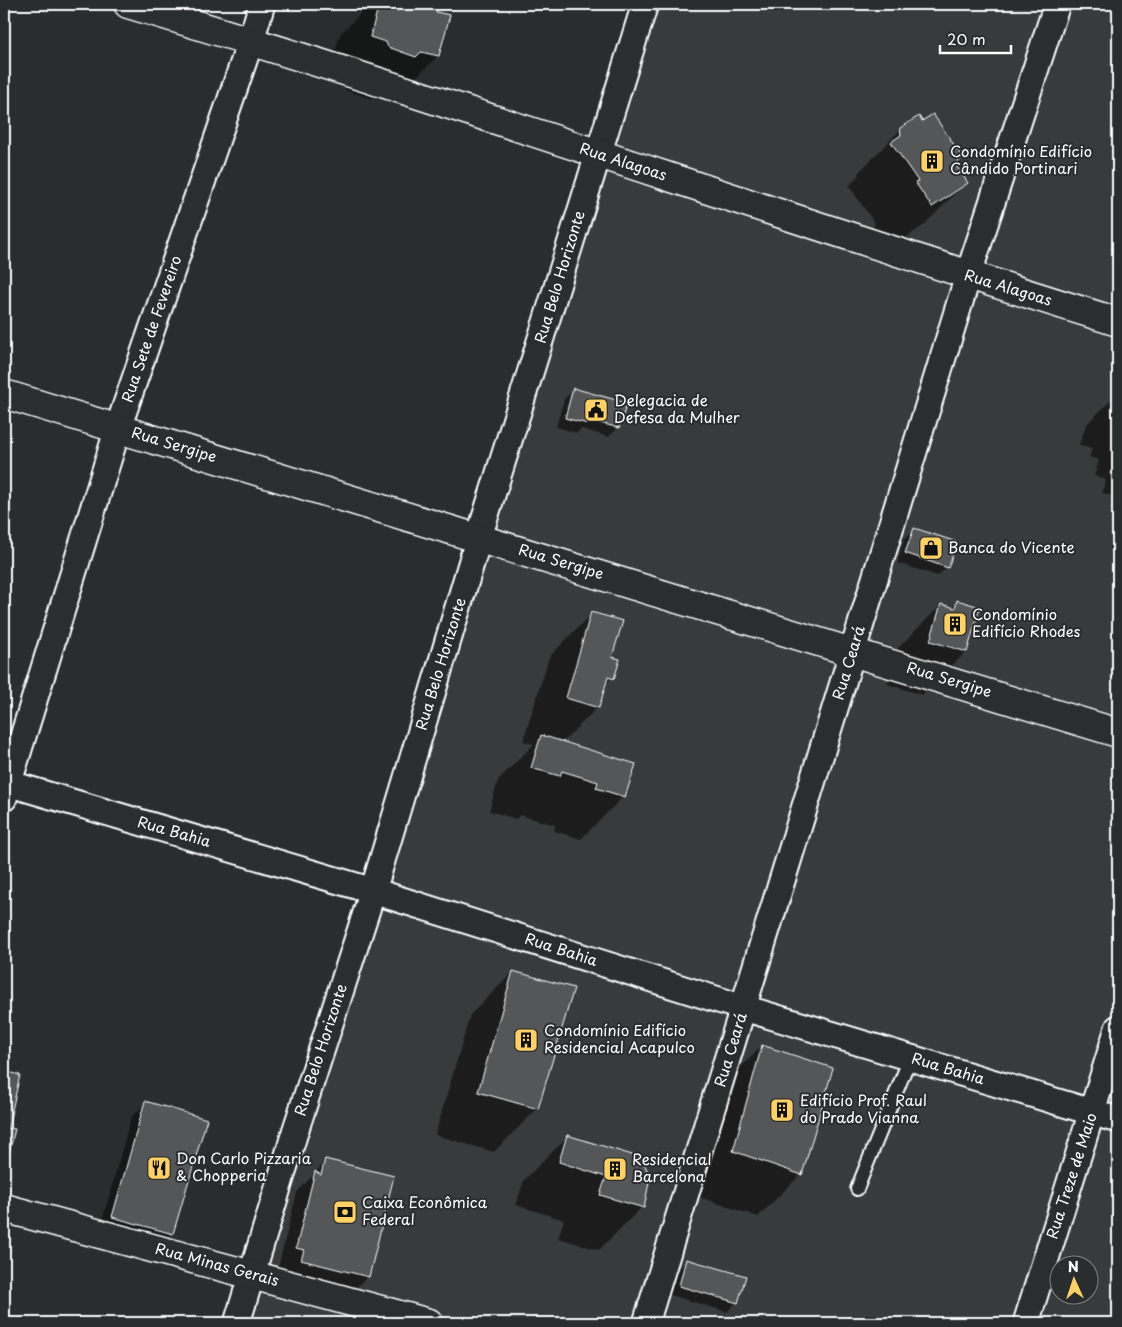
<svg xmlns="http://www.w3.org/2000/svg" width="1122" height="1327" viewBox="0 0 1122 1327" font-family="'Playpen Sans',sans-serif">
	<style>
		.built { fill: #373a3b; fill-rule: evenodd }
		.shadow { fill: #0007 }
		.building { fill: #555758; stroke: #fff }
		.lines { fill: none; stroke-linecap: round; stroke-linejoin: round }
		.lane-casing { stroke: #fff; stroke-width: 16 }
		.street-casing { stroke: #fff; stroke-width: 29 }
		.secondary-casing { stroke: #fff; stroke-width: 31 }
		.lane { stroke: #2a2d2e; stroke-width: 12 }
		.street { stroke: #2a2d2e; stroke-width: 25 }
		.secondary { stroke: #2a2d2e; stroke-width: 28 }
		.labels { text-anchor: middle; stroke-width: 4; stroke-linejoin: round; paint-order: stroke }
		.poi-label { font-size: 15px; fill: #fff; stroke: #2a2d2e; text-anchor: start }
		.street-label { font-size: 15px; fill: #fff; stroke: #2a2d2e }
	</style>
	<rect width="100%" height="100%" fill="#2a2d2e"/>
	<filter id="ink" filterUnits="userSpaceOnUse"><feTurbulence type="fractalNoise" baseFrequency=".02" numOctaves="2"/><feDisplacementMap in="SourceGraphic" scale="10" xChannelSelector="R" yChannelSelector="G"/><feConvolveMatrix kernelMatrix="1 2 1 2 8 2 1 2 1" color-interpolation-filters="sRGB"/></filter>
	<g filter="url(#ink)">
		<path class="built" d="M638,4h480v1319h-891zM1060,1264h30v30h-30z"/>
		<path class="shadow" d="M93,4h49l-9,9z
			M370,4h67l-3,8 4,44 -44,43 -17,-5 -5,5 -27,-9 -2,-6 -16,-4 13,-46z
			M901,129l60,29 -7,8 12,17 -43,43 -35,24 -15,-23 2,-3 -26,-38 9,-10v-3z
			M574,389l51,15 -7,24 -9,9 -28,-8 -4,4 -21,-6 8,-28z
			M1118,393v100l-3,4 -13,-4 4,-13 -12,-4 5,-16 -10,-3 3,-8 -13,-4 7,-20z
			M914,530l33,37 -9,9 -41,-13 7,-24z
			M958,601l21,7 -13,44 -44,43 -35,-11 11,-36 43,-43 10,3z
			M592,613l19,44 1,21 -8,8 -6,21 -36,36 62,53 -43,43 -27,-8 1,-6 -35,-10 -4,4 -27,-8 9,-31 36,-36 -11,-3 26,-84z
			M513,972l59,17 -35,120 -43,43 -59,-17 35,-120z
			M762,1046l39,128 -43,43 -68,-23 29,-105z
			M4,1072l15,4 -13,53 -2,37z
			M146,1103l26,131 -14,14 -59,-16 32,-115z
			M567,1137l75,70 -43,43 -41,-12 6,-18 -48,-15 8,-25z
			M326,1161l42,115 -19,19 -66,-16 3,-10 -8,-2 19,-75z
			M687,1260l50,42 -10,10 -57,-17 7,-25z"/>
		<path class="building" d="M379,4h59l-2,8 14,3 -11,41 -18,-4 -5,5 -28,-10 -2,-5 -16,-5z
			M933,114l30,44 -8,6 13,19 -36,24 -17,-25 3,-1 -27,-39 10,-7 -1,-7 19,-12 3,5z
			M573,388l54,15 -8,25 -30,-8 -1,4 -23,-6z
			M914,528l43,14 -9,26 -43,-15z
			M957,600l23,7 -13,45 -37,-11 11,-37 14,4z
			M591,612l32,9 -11,36 8,2 -6,20 -6,-2 -9,31 -33,-10z
			M541,735l95,29 -11,33 -29,-9 2,-6 -36,-11 -2,5 -29,-8z
			M513,971l61,17 -36,121 -60,-17z
			M762,1045l71,23 -31,107 -69,-24z
			M4,1071l16,4 -12,53 7,1 -9,37h-2z
			M145,1101l62,18 -34,115 -61,-17z
			M567,1135l75,23 8,19 -6,31 -44,-13 6,-18 -47,-15z
			M325,1159l69,17 -25,101 -68,-17 3,-10 -8,-2 19,-77 6,4z
			M686,1259l60,17 -8,27 -59,-17z"/>
		<g class="lines">
			<g class="lane-casing">
				<path id="lane" d="M857,1189l53,-131"/>
			</g>
			<g class="street-casing">
				<path id="street" d="M4,782l369,109 371,117 374,112
					M4,798l114,-370 133,-388 11,-36
					M237,1323l58,-191 78,-241 106,-354 166,-533
					M646,1323l322,-1047 89,-272
					M1026,1323l92,-295"/>
			</g>
			<g class="secondary-casing">
				<path id="secondary" d="M128,4c332,99 659,216 990,318
					M4,394l1114,339
					M4,1208l425,115"/>
			</g>
			<use href="#lane" class="lane"/>
			<use href="#street" class="street"/>
			<use href="#secondary" class="secondary"/>
		</g>
	</g>
	<defs>
		<g id="building-square" transform="scale(1.25)"><rect x="-9" y="-9" width="18" height="18" rx="4" fill="#ffd166" stroke="#2a2d2e"/><path d="M-4-6H4V6H1V3H-1V6H-4ZM-2.5-4.3h1.7v1.8h-1.7ZM.8-4.3h1.7v1.8H.8ZM-2.5-1h1.7V.8h-1.7ZM.8-1h1.7V.8H.8Z" fill="#111"/></g>
		<g id="civic-square" transform="scale(1.25)"><rect x="-9" y="-9" width="18" height="18" rx="4" fill="#ffd166" stroke="#2a2d2e"/><path d="M-.6-6.5H3V-4.5H.6V-3L4-1V1h2V6H-6V1h2V-1L-.6-3ZM-1.2 2.5V6h2.4V2.5Z" fill="#111"/></g>
		<g id="shop-square" transform="scale(1.25)"><rect x="-9" y="-9" width="18" height="18" rx="4" fill="#ffd166" stroke="#2a2d2e"/><path d="M-5-2.5h2.3a2.7 3.5 0 0 1 5.4 0H5L5.5 6h-11ZM-1.5-2.5h3a1.5 2.3 0 0 0-3 0Z" fill="#111"/></g>
		<g id="restaurant-square" transform="scale(1.25)"><rect x="-9" y="-9" width="18" height="18" rx="4" fill="#ffd166" stroke="#2a2d2e"/><path d="M-5-6h1v4h1v-4h1v4h1v-4h1v5L-1.5 .5V6h-2V.5L-5-1ZM5-6V6H3V1.5H1.5Q1.5-4 5-6Z" fill="#111"/></g>
		<g id="bank-square" transform="scale(1.25)"><rect x="-9" y="-9" width="18" height="18" rx="4" fill="#ffd166" stroke="#2a2d2e"/><path d="M-6-4H6V4H-6ZM0-2.3a2.3 2.3 0 1 0 0 4.6a2.3 2.3 0 1 0 0-4.6Z" fill="#111"/></g>
	</defs>
	<g fill-rule="evenodd">
		<use href="#building-square" x="932" y="161"/>
		<use href="#civic-square" x="596" y="410"/>
		<use href="#shop-square" x="931" y="548"/>
		<use href="#building-square" x="955" y="624"/>
		<use href="#building-square" x="526" y="1040"/>
		<use href="#building-square" x="782" y="1110"/>
		<use href="#restaurant-square" x="159" y="1168"/>
		<use href="#building-square" x="615" y="1169"/>
		<use href="#bank-square" x="345" y="1212"/>
	</g>
	<g class="labels">
		<g class="poi-label">
			<text x="950" y="157">Condomínio Edifício<tspan x="950" dy="17">Cândido Portinari</tspan></text>
			<text x="614" y="406">Delegacia de<tspan x="614" dy="17">Defesa da Mulher</tspan></text>
			<text x="948" y="553">Banca do Vicente</text>
			<text x="972" y="620">Condomínio<tspan x="972" dy="17">Edifício Rhodes</tspan></text>
			<text x="544" y="1036">Condomínio Edifício<tspan x="544" dy="17">Residencial Acapulco</tspan></text>
			<text x="800" y="1106">Edifício Prof. Raul<tspan x="800" dy="17">do Prado Vianna</tspan></text>
			<text x="176" y="1164">Don Carlo Pizzaria<tspan x="176" dy="17">&amp; Chopperia</tspan></text>
			<text x="632" y="1165">Residencial<tspan x="632" dy="17">Barcelona</tspan></text>
			<text x="362" y="1208">Caixa Econômica<tspan x="362" dy="17">Federal</tspan></text>
		</g>
		<g class="street-label">
			<text transform="translate(623 162) rotate(18)" y="5">Rua Alagoas</text>
			<text transform="translate(560 277) rotate(-73)" y="5">Rua Belo Horizonte</text>
			<text transform="translate(1008 288) rotate(17)" y="5">Rua Alagoas</text>
			<text transform="translate(152 329) rotate(-71)" y="5">Rua Sete de Fevereiro</text>
			<text transform="translate(174 445) rotate(17)" y="5">Rua Sergipe</text>
			<text transform="translate(561 562) rotate(17)" y="5">Rua Sergipe</text>
			<text transform="translate(849 663) rotate(-73)" y="5">Rua Ceará</text>
			<text transform="translate(441 664) rotate(-73)" y="5">Rua Belo Horizonte</text>
			<text transform="translate(949 680) rotate(17)" y="5">Rua Sergipe</text>
			<text transform="translate(174 832) rotate(16)" y="5">Rua Bahia</text>
			<text transform="translate(561 950) rotate(18)" y="5">Rua Bahia</text>
			<text transform="translate(321 1050) rotate(-72)" y="5">Rua Belo Horizonte</text>
			<text transform="translate(731 1050) rotate(-73)" y="5">Rua Ceará</text>
			<text transform="translate(948 1069) rotate(17)" y="5">Rua Bahia</text>
			<text transform="translate(1072 1176) rotate(-72)" y="5">Rua Treze de Maio</text>
			<text transform="translate(217 1265) rotate(15)" y="5">Rua Minas Gerais</text>
		</g>
	</g>
	<rect width="1122" height="1327" fill="none" stroke="#2a2d2e" stroke-width="20"/>
	<rect x="10" y="10" width="1102" height="1307" fill="none" stroke="#fff" stroke-width="2" filter="url(#ink)"/>
	<g transform="translate(1074 1280) rotate(357)"><circle r="24" fill="#2a2d2e" stroke="#7f8182"/>
	<path d="M0-4L9 19L0 12L-9 19Z" fill="#ffd166"/>
	<text y="-8" font-size="14" font-weight="bold" text-anchor="middle" fill="#ffffff">N</text>
	</g>
	<path d="M940 45v8h71v-8" fill="none" stroke="#ffffff" stroke-width="2.5"/>
	<text x="947" y="45" font-size="15" fill="#ffffff" stroke="#2a2d2e" stroke-width="4" paint-order="stroke">20 m</text>
</svg>
